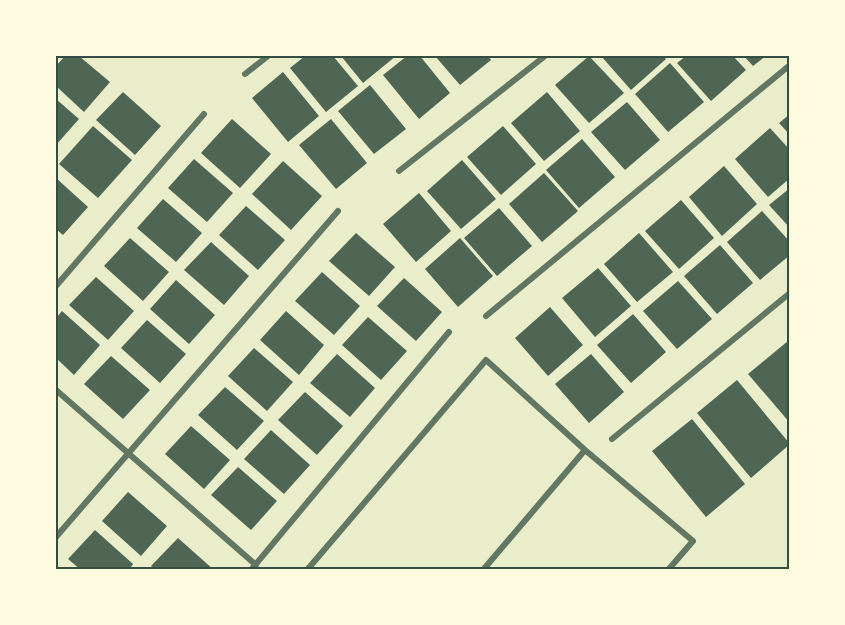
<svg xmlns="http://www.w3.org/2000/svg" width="845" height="625" viewBox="0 0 845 625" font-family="'Noto Sans',sans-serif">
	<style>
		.building { fill: #4f6655 }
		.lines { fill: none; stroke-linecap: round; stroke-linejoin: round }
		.minor { stroke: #617663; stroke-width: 6 }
		.neatline { fill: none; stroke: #344e41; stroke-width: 2 }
	</style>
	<rect width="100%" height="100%" fill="#e9edc9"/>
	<path class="building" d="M65,56h14l31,26 -26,30 -28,-26v-20z
		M305,56h28l25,30 -32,26 -36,-44z
		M341,56h55l-33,27z
		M407,56h13l30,37 -31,26 -36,-44z
		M435,56h53l3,4 -31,25z
		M589,56l35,37 -35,30 -34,-38z
		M601,56h62l3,3 -35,31z
		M686,56h47l13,14 -35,31 -34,-38z
		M744,56h22l-13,10z
		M670,63l34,39 -36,30 -33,-38z
		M283,72l36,44 -31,26 -36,-44z
		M370,85l36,44 -32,25 -36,-43z
		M123,92l38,34 -26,29 -39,-35z
		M547,92l33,39 -36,30 -33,-38z
		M56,99l23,20 -23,26z
		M627,102l33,38 -35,30 -34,-38z
		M790,114v21l-11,-12z
		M232,119l39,35 -31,34 -39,-35z
		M331,119l36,44 -31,26 -37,-44z
		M93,126l39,34 -34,38 -39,-34z
		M503,126l33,38 -35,31 -34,-38z
		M770,128l20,22v28l-22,19 -33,-38z
		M582,139l33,38 -36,31 -33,-38z
		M194,159l39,34 -26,29 -39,-34z
		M462,160l34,39 -35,30 -34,-38z
		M283,161l39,35 -31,34 -39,-36z
		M724,166l33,38 -35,32 -33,-39z
		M544,173l34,38 -36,31 -33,-38z
		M56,178l32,29 -25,28 -7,-6z
		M790,188v40l-21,-23z
		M419,193l32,38 -35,31 -33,-38z
		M163,199l39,34 -26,29 -39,-34z
		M681,200l33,38 -35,31 -34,-38z
		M246,206l39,34 -27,30 -39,-35z
		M499,208l33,38 -35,30 -33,-38z
		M762,211l28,31v13l-30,25 -33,-38z
		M356,233l39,34 -26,29 -40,-35z
		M639,233l34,39 -36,30 -33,-38z
		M130,238l39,34 -26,29 -39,-35z
		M460,238l33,38 -35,31 -33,-38z
		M211,242l38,34 -25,29 -40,-35z
		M720,245l33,38 -36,31 -33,-38z
		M598,268l33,38 -36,31 -33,-39z
		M322,272l38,34 -26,29 -39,-34z
		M96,277l38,34 -26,29 -39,-35z
		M404,278l38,34 -26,29 -39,-35z
		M176,280l39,35 -26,29 -39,-35z
		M678,281l34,38 -35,30 -34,-38z
		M550,307l33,38 -35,31 -33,-38z
		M62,311l38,34 -26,30 -18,-17v-40z
		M286,311l38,34 -25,30 -39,-35z
		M633,314l33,38 -35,31 -34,-38z
		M368,317l39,34 -26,29 -39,-35z
		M147,320l39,34 -26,29 -39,-35z
		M788,341l2,2v80l-42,-49z
		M254,348l39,34 -26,29 -39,-35z
		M337,354l38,34 -25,29 -40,-34z
		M591,354l33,38 -35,31 -34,-39z
		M111,356l39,34 -27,29 -39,-35z
		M737,380l53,64 -39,34 -54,-65z
		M225,387l39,34 -27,29 -39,-35z
		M305,392l38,34 -26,29 -39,-35z
		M692,419l53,65 -39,33 -54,-66z
		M191,426l39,34 -26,29 -39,-35z
		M271,430l39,35 -26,29 -40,-35z
		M238,467l39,34 -26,29 -40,-35z
		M128,492l39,34 -26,30 -39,-35z
		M95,530l38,34 -4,6h-48l-13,-11z
		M178,538l36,32h-59l-4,-4z"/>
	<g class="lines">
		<path class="minor" d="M245,74l23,-18
			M399,171l146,-115
			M56,286l148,-172
			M486,316l304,-251
			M56,390l200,175
			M612,439l178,-146
			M56,537l282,-326
			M251,570l198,-238
			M307,570l179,-210 99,90 108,91 -25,29
			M483,570l102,-120"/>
	</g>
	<rect width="845" height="625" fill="none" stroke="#fefae0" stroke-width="114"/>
	<rect x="57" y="57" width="731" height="511" class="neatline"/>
</svg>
